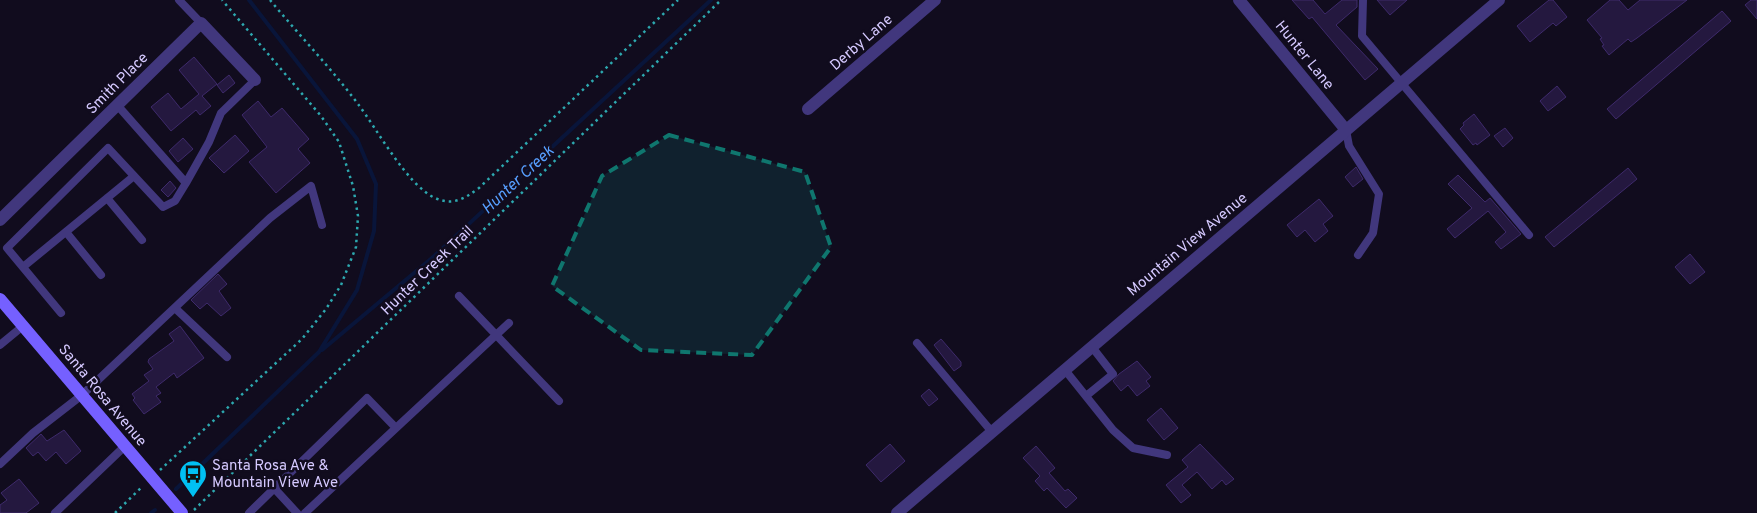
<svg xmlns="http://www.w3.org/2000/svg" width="1757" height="513" viewBox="0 0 1757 513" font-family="Overpass,sans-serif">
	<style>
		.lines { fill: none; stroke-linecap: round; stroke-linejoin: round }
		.stream { stroke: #09153a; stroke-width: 4 }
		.building { fill: #24183f; stroke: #3e2a6b }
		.path { stroke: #2da8af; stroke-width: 2.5; stroke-dasharray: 2.5 4; stroke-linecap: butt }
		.service { stroke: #41377d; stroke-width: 8 }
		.minor { stroke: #41377d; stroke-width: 12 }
		.secondary { stroke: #7560ff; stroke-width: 12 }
		.marked { fill: #0f766e; fill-opacity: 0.2; stroke: #0f766e; stroke-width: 4; stroke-dasharray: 10 6; stroke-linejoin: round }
		.labels { text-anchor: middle; stroke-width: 5; stroke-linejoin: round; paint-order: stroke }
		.street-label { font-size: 15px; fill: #d5c9ff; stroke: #110c1e }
		.poi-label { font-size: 15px; fill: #d5c9ff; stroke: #110c1e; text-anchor: start }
		.water-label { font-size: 16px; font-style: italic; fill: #579fff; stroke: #110c1e }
	</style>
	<rect width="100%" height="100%" fill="#110c1e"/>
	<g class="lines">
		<path class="stream" d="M322,350l110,-92 279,-258
			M176,489l143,-137 38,-62 17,-59 2,-47 -19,-45 -108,-139
			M151,513l4,-3"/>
	</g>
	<path class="building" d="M1292,0h21l12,14 17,-14h15v7l-21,18 42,44 -13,11 -53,-63 -3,2z
		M1377,0h30l-17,15z
		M1549,0h4l14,17 -11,9 -3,-3 -23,19 -13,-16z
		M1610,0h9l9,10 12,-10h47l-50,38 -6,4 -3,-3 -19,16 -7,-9 2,-1 -4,-6 2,-1 -15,-18z
		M1751,0h6v19l-12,-14z
		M1722,11l9,10 -115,98 -9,-10z
		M194,57l23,27 -15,12 9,10 -11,9 -4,-5 -25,21 -20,-24 17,-14 13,16 18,-15 -20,-24z
		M229,75l6,8 -12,10 -6,-8z
		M1557,86l9,11 -18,14 -8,-10z
		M258,101l13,16 11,-9 27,31 -11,10 12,14 -34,30 -27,-31 18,-15 -25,-32z
		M1474,114l16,21 -13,10 -1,-2 -3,2 -13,-16 4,-4 -1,-2z
		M1505,128l8,10 -10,9 -9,-11z
		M235,135l14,16 -25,22 -15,-15z
		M183,138l10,11 -15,13 -9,-11z
		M1356,167l7,12 -10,8 -8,-10z
		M1628,168l9,11 -83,68 -9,-10z
		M1458,175l27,27 5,-4 31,36 -20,15 -6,-7 11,-10 -18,-21 -33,27 -8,-9 25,-21 -24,-24z
		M170,181l6,7 -8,9 -7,-7z
		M1319,199l14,17 -10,8 5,7 -13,11 -10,-12 -8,7 -10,-12z
		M1690,254l15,18 -15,12 -15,-17z
		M218,274l9,10 -8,7 12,17 -10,8 -14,-13 -7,6 -9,-9z
		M180,326l24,32 -27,20 -3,-5 -18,14 5,6 -5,3 5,6 -17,12 -11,-14 2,-2 -3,-4 17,-13 -5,-6 9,-6 -5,-7 1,-3 25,-18 -5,-7z
		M941,339l20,23v4l-7,5 -20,-26z
		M1137,361l14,16 -5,4 4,5 -13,10 -9,-11 -7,6 -8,-10 6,-7z
		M929,389l9,10 -9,7 -8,-10z
		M1161,408l17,20 -14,12 -17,-20z
		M64,430l17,21 -15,13 -10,-12 -10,9 -8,-9 -5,4 -7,-8 15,-14 6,7z
		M890,444l15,17 -24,21 -15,-17z
		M1200,444l34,35 -8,6 -4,-5 -10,9 -15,-17 -15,13 9,10 -10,8 -15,-18 22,-18 -6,-7z
		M1036,446l19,22 -6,5 16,18 3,-2 9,9 -11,10 -19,-20 -3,3 -9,-10 5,-5 -17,-18z
		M19,479l20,24 -13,10h-26v-8l7,-5 -6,-7z"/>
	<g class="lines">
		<path class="path" d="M270,0c29,35 61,68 88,104 19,25 49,81 77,94 18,8 29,1 44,-10l199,-188
			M160,470l142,-131 24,-30 15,-24 15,-38 2,-31 -5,-30 -14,-44 -18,-26 -99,-116
			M194,510l527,-510
			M115,513l28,-27"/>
		<path class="service" d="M179,0l22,23
			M1363,0l-1,36 167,199
			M118,106l68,77 23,-41 12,-29 34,-33
			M1346,130l3,16 30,48 -6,39 -15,22
			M107,198l35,42
			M66,232l35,43
			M23,267l111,-91
			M459,296l100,105
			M176,309l51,48
			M61,313l-54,-65 101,-100 55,59 12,-6 11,-18
			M917,343l75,89
			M0,345l23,-19
			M1065,370l48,60 20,18 34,7
			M1086,396l27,-22 -21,-27
			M0,464l33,-31 49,-38 188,-177 41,-32 11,39
			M274,488l23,25
			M55,513l70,-67
			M249,513l118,-115 29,30 113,-105
			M305,513l91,-85"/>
		<path class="minor" d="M1239,0l107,130
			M808,109l127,-109
			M0,220l201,-197 54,57
			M897,513l602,-513"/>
		<path class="secondary" d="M0,299l182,214"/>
	</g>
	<path class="marked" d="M669,135l136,37 26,75 -79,108 -111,-5 -89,-64 50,-110z"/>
	<defs>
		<g id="bus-pin" transform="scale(1.4375)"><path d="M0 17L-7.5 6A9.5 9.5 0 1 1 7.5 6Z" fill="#01c0f3" stroke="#110c1e"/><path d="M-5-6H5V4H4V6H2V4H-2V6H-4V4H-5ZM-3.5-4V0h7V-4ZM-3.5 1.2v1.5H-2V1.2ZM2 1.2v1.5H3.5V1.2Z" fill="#111"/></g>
	</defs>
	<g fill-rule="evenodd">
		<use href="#bus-pin" x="193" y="474"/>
	</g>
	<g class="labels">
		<g class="street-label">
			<text transform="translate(861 42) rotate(-41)" y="5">Derby Lane</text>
			<text transform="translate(1305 55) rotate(51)" y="5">Hunter Lane</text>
			<text transform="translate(117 83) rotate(-45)" y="5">Smith Place</text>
			<text transform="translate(1187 244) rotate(-40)" y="5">Mountain View Avenue</text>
			<text transform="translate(427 270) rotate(-44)" y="5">Hunter Creek Trail</text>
			<text transform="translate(103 395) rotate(50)" y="5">Santa Rosa Avenue</text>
		</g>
		<g class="poi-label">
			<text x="212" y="470">Santa Rosa Ave &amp;<tspan x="212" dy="17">Mountain View Ave</tspan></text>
		</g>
		<g class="water-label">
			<text transform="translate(517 179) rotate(-43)" y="6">Hunter Creek</text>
		</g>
	</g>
</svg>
